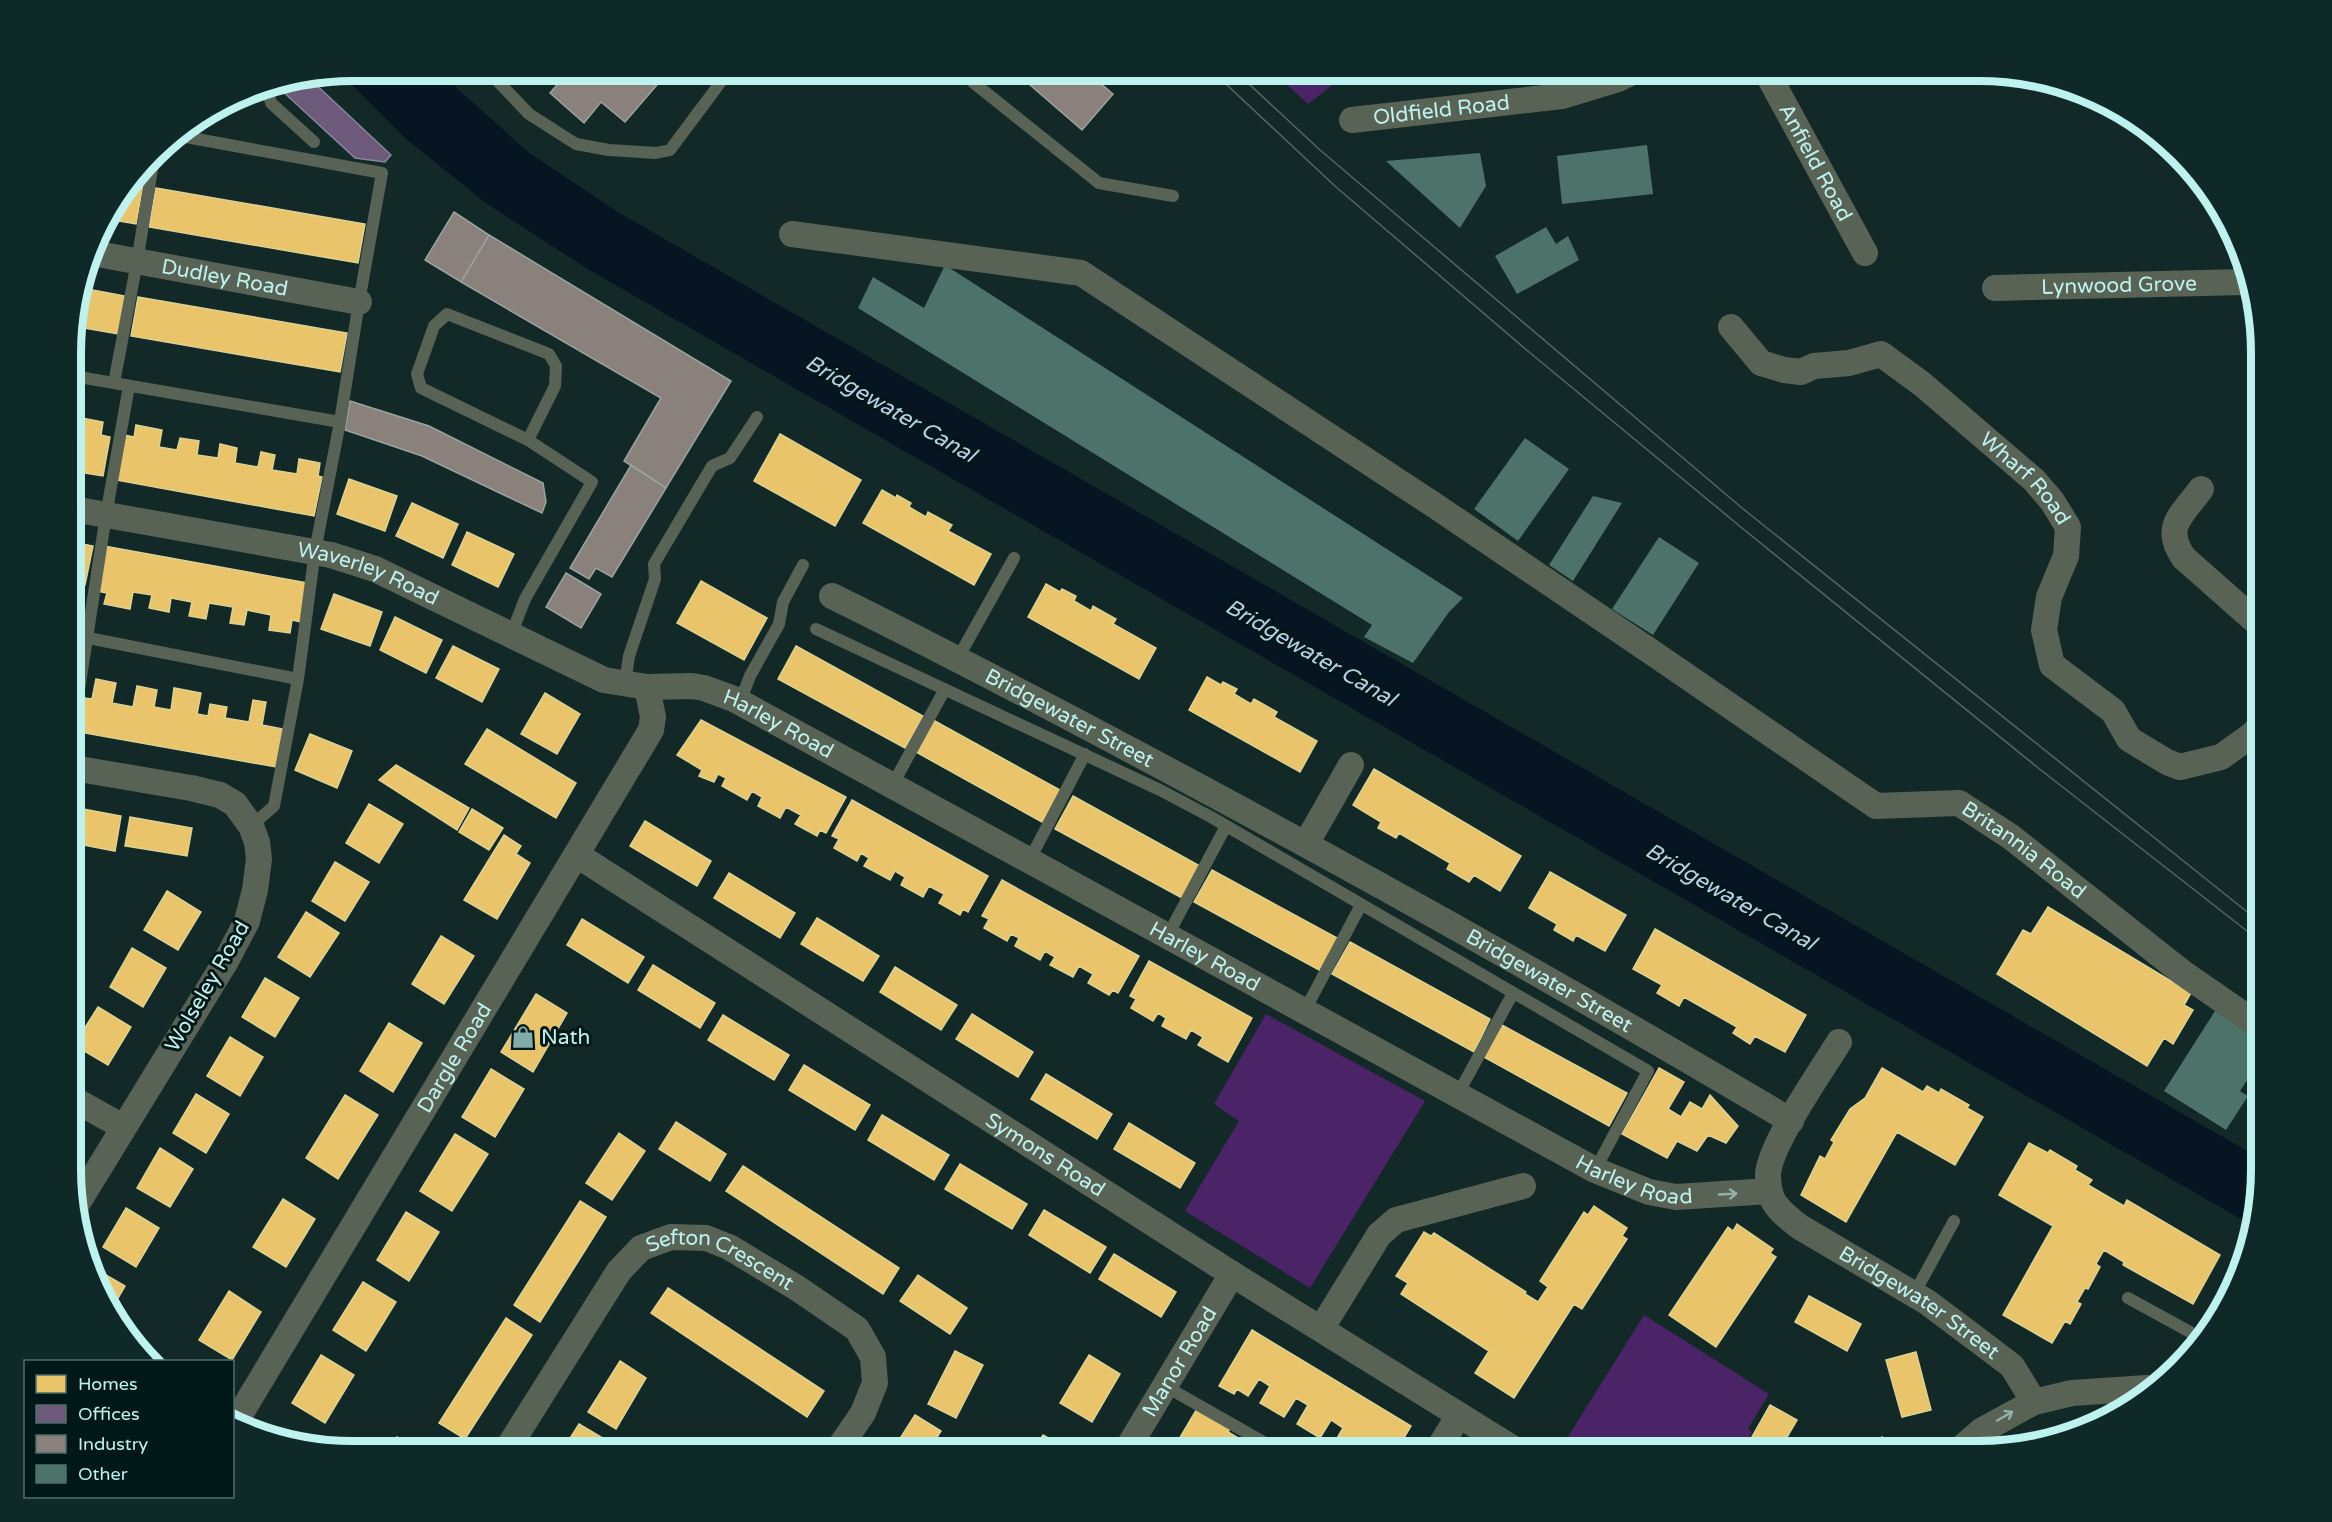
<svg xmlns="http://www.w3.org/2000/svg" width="2332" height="1522" viewBox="0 0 2332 1522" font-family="'Varela Round',sans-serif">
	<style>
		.green { fill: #4b2367 }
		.water { fill: #071421 }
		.homes { fill: #e9c46a; stroke: #dcd292; stroke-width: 1.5 }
		.offices { fill: #6d597a; stroke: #85879d; stroke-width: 1.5 }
		.industry { fill: #8a817c; stroke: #9aa39e; stroke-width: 1.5 }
		.building { fill: #4c7269 }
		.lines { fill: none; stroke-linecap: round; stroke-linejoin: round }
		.lane { stroke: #596355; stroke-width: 12 }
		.street { stroke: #596355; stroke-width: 26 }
		.tram { stroke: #56655f; stroke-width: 1.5 }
		.oneway { stroke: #91b2aa }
		.labels { text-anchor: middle; stroke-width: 6; stroke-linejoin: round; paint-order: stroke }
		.street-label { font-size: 21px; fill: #bef2ef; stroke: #001817 }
		.poi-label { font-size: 21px; fill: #bef2ef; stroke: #001817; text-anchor: start }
		.water-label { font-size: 22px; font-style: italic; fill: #bacfe7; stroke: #001817 }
		.rim { fill: none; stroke: #bef2ef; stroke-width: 8 }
	</style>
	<rect width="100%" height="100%" fill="#132928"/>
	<path class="green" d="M1272,71h78l-42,33z
		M1266,1014l159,87 -115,187 -125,-77 54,-90 -25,-17z
		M1644,1315l125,79 -21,35 4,3 -11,19h-156l-19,-11z"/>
	<path class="water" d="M353,71h85l90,81 88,59 1645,948v28l-8,39 -1662,-955 -104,-67 -82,-66 -65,-65z"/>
	<path class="homes" d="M134,184l9,1 -7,39 -29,-5z
		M156,188l209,36 -7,39 -209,-36z
		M82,288l43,8 -7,38 -45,-8v-10z
		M138,297l209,36 -7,39 -209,-36z
		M82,418l21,4 -2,13 9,2 -7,39 -30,-5v-39l6,1z
		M136,425l26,5 -3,17 18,3 3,-12 19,3 -2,14 21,3 2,-14 17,4 -2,15 23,4 3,-15 14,3 -3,15 25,4 2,-15 21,4 -2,13 4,1 -8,39 -198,-36 8,-45 10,2z
		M780,434l81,46 -26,46 -81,-45z
		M349,479l48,17 -12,35 -48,-17z
		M882,490l14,8 1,-3 14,8 -2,4 17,10 2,-5 24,13 -4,6 43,23 -17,31 -111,-62z
		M412,503l46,21 -15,34 -47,-22z
		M467,532l47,22 -16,33 -46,-22z
		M73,542l20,4 -8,39 -9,-1 -2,13z
		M104,546l204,37 -7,39 -9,-2 -2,13 -21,-3 2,-15 -24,-5 -3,15 -14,-2 3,-16 -24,-4 -3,16 -17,-3 3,-14 -21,-4 -2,14 -20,-4 3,-13 -19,-3 -3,17 -26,-5 3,-11 -11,-2z
		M701,581l66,37 -23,42 -67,-37z
		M1046,584l14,8 2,-3 14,7 -2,5 17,10 2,-5 23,13 -3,5 43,24 -17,31 -111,-62z
		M334,594l48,18 -12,34 -49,-17z
		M395,617l47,23 -16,33 -46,-23z
		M453,646l46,23 -17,33 -46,-24z
		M796,646l127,70 -18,32 -127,-69z
		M1207,677l14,8 2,-3 14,7 -3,5 17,10 3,-5 23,13 -3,5 43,24 -17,31 -111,-62z
		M96,679l20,4 -4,20 21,4 4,-21 20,4 -3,17 17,3 3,-22 27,5 -4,21 11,2 2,-12 17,3 -2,11 24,4 4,-22 13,2 -4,23 21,4 -7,38 -197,-35 6,-34 7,1z
		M545,693l35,21 -23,40 -36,-20z
		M701,720l145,77 -20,36 -6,-3 -3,6 -22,-12 6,-9 -15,-8 -6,11 -22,-12 4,-9 -10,-6 -5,9 -25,-14 4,-8 -8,-4 -4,8 -15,-6 3,-6 -25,-15z
		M933,720l127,70 -18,32 -126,-70z
		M487,729l89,54 -20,35 -91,-54z
		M310,734l42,17 -15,37 -42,-18z
		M396,765l73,43 -12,22 -78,-50z
		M1374,769l147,87 -21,35 -26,-16 -5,7 -22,-13 3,-6 -51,-30 -3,5 -18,-10 3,-6 -28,-17z
		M1073,796l127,70 -18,32 -127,-69z
		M852,800l136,76 -20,36 -5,-3 -3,6 -21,-12 5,-9 -15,-8 -6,11 -22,-12 4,-8 -10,-6 -5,9 -26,-14 5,-8 -8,-5 -4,8 -23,-13 5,-9 -7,-3z
		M369,804l34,20 -24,39 -33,-20z
		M78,808l43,8 -6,35 -42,-8z
		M472,809l31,19 -14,22 -30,-18z
		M130,817l62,11 -5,28 -62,-10z
		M645,821l66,40 -14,25 -67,-40z
		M504,835l17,11 -5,8 14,9 -33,56 -33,-19z
		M335,862l34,20 -24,39 -33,-20z
		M1212,870l127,69 -18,32 -127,-69z
		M1550,872l76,43 -21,36 -29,-16 -3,6 -19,-11 3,-6 -28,-16z
		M729,873l66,40 -15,25 -66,-40z
		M1002,880l137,76 -21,37 -5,-3 -4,5 -21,-12 5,-9 -14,-8 -6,11 -23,-12 5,-8 -10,-6 -5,9 -25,-14 4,-8 -8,-4 -4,7 -23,-13 5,-9 -7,-3z
		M167,891l34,21 -23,38 -34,-20z
		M2048,907l143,86 -7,12 9,5 -20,34 -9,-6 -17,28 -150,-92 26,-44 8,4z
		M306,912l33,21 -29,44 -32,-20z
		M817,918l62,38 -16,25 -62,-37z
		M582,919l62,38 -16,26 -61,-38z
		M1655,929l151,86 -21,37 -30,-16 -5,8 -17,-11 4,-6 -53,-30 -5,9 -22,-13 5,-8 -29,-16z
		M441,936l33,20 -30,48 -32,-20z
		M1350,942l140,77 -16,33 -142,-78z
		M132,948l34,20 -23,39 -33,-20z
		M1149,961l103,57 -24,44 -30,-17 5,-8 -12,-7 -5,9 -24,-13 4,-8 -8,-5 -5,8 -22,-13 5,-9 -6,-3z
		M653,965l62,38 -15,25 -62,-38z
		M895,967l62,38 -16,25 -61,-38z
		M265,978l34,20 -24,39 -33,-20z
		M536,994l31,19 -34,59 -32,-20z
		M98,1007l33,20 -23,38 -34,-20z
		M972,1014l61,38 -15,25 -62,-38z
		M723,1015l66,40 -15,25 -66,-40z
		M389,1023l33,20 -29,49 -33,-21z
		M1500,1024l127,69 -18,33 -127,-70z
		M230,1037l33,20 -23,39 -33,-20z
		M804,1065l66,40 -15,25 -66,-40z
		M1659,1068l25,14 -16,27 13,8 9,-15 12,7 8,-14 28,31 -12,17 -18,-8 -11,16 -20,-10 -10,17 -45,-24z
		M1882,1068l41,24 4,-6 12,7 2,-4 28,16 -2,3 16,9 -28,48 -58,-33 -51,90 -45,-27 19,-39 5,3 9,-17 -3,-2 19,-31 15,-11z
		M491,1069l33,20 -29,48 -33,-20z
		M1046,1074l66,40 -15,25 -66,-40z
		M196,1094l33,20 -23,39 -33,-20z
		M345,1095l33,20 -40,64 -32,-21z
		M882,1115l67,40 -15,25 -66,-40z
		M676,1122l50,32 -16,27 -51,-32z
		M1129,1123l66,40 -15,25 -66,-39z
		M619,1133l26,18 -33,49 -26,-17z
		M455,1134l33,20 -36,57 -32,-20z
		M2029,1143l19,10 2,-3 27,16 -2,4 17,10 -4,5 36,21 3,-6 93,55 -27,49 -70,-39 1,-3 -20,-12 -8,14 4,3 -12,22 -3,-1 -8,14 4,2 -11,20 -5,-3 -13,22 -49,-28 50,-89 -54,-31z
		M160,1148l33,21 -23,38 -33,-19z
		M960,1164l67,40 -15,25 -67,-40z
		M743,1166l156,102 -16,26 -157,-103z
		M283,1199l32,20 -29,48 -33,-20z
		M580,1201l26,16 -66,105 -26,-17z
		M1594,1206l33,22 -5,8 5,3 -45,70 -8,-5 -60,94 -39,-25 14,-22 -88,-57 7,-11 -12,-7 28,-44 7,4 3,-3 92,59 -1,2 13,8 10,-15 -8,-6 44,-69 4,3z
		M126,1208l33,20 -23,39 -33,-20z
		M1044,1210l62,37 -16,26 -61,-38z
		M406,1212l33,20 -30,49 -32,-21z
		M1737,1224l36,25 -3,4 6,4 -60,90 -47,-32 59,-88 5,4z
		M1114,1254l62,38 -15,25 -62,-38z
		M94,1268l31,18 -15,26 -1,-1z
		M918,1275l49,33 -17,26 -50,-33z
		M363,1282l33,20 -30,49 -33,-21z
		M668,1288l156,103 -17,26 -156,-104z
		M229,1291l32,21 -29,48 -33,-20z
		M1809,1296l52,28 -14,27 -52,-29z
		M506,1318l26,17 -67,104 -26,-16z
		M1252,1330l159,96 -15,25h-24l1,-2 -4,-3 -3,5h-28l-6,-4 11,-19 -12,-8 -11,18 -23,-14 11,-19 -12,-7 -12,19 -24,-14 10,-17 -11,-7 -11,17 -11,-7 -3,5 -15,-8z
		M955,1351l28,14 -27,53 -28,-14z
		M1916,1352l15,58 -29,7 -16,-57z
		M321,1355l33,20 -29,48 -33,-20z
		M1089,1355l31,19 -28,48 -32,-19z
		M620,1361l26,17 -30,51 -28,-17z
		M1770,1405l27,15 -18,31h-35z
		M1198,1407l33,20 -3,5 17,10 -5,9h-68z
		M915,1415l26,16 -13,20h-36z
		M579,1424l27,16 -7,11h-37z
		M1043,1435l28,16h-38z
		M397,1437l24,14h-33z
		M1882,1437l24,14h-32z"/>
	<path class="offices" d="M310,79l81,76 -6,7 -30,-4 -76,-70 4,-4z"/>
	<path class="industry" d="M569,71h100l-44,51 -24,-20 -17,21 -34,-30z
		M1014,71h72l27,23 -31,36z
		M454,212l35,23 -28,47 -36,-22z
		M489,235l242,146 -65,107 -42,-27 37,-63 -200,-116z
		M350,401l79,25 114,57 3,19 -4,11 -120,-57 -77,-26z
		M631,465l35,23 -54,89 -16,-9 -7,11 -19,-11z
		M566,573l35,21 -20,34 -35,-21z"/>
	<path class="building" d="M1647,145l6,49 -91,10 -5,-48z
		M1480,153l6,33 -26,42 -74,-67z
		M1546,227l10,17 12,-8 11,24 -62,34 -22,-38z
		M945,265l518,333 -14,14 -36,51 -49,-26 8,-12 -514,-317 15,-31 51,31z
		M1525,438l44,31 -51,72 -44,-32z
		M1593,496l29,7 -49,78 -24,-16z
		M1659,537l40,26 -46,72 -41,-26z
		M2215,1011l46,29v19l-21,32 8,5 -22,34 -62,-39z"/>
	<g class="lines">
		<path class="lane" d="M488,71l41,43 47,30 33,6 47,3 14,-3 59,-79
			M491,71l17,4 14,-4
			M959,71l140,112 74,13
			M267,88l4,15 43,39
			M175,135l207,38 -23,129 -19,120 -25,129 -17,128 -24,127 -23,20
			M447,314l102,40 7,12 -1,20 -27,54 -107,-52 -4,-14 17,-48z
			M73,376l267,46
			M114,383l23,-121 17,-105
			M816,629l344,161 51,27 437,254 -53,99
			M73,635l225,44
			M511,635l14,-36 67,-117 -64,-42
			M958,658l56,-100
			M625,683l4,-27 26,-77 -1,-15 58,-98 18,-8 27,-41
			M740,702l10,-26 29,-52 4,-22 20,-37
			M73,729l33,-214 23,-129
			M893,784l52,-95
			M1030,859l55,-105
			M1168,935l58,-109
			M1305,1010l56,-105
			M1458,1094l55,-101
			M1914,1294l40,-73
			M2128,1298l73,40
			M1165,1386l114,65"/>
		<g class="street">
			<path id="s1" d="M1766,71l99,182"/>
			<path id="s2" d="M1352,120l210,-24 56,-17 16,-8"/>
			<path id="s3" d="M792,234l289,39 350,230 216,146 229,157 83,-3 52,34 172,136 78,54"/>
			<path id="s4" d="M92,253l267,49"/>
			<path id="s5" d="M1995,288l250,-6"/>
			<path id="s6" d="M1731,327l30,36 23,7 17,2 13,-6 35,-3 32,-9 41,30 112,96 18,21 16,26 -2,29 -17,41 -5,33 8,35 61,46 16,28 38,23 13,5 41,-10 32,-23 8,-9"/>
			<path d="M2201,489c-19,26 -39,38 -17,69l77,68"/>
			<path id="s7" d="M73,509l258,46 44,14 229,111 43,7 45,-1 12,2 30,11 861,471 54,22 27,5 93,-6"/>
			<path id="s8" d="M832,596c118,58 235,120 351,182 205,110 408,224 608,343"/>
			<path d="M73,768l118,20 29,7 15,9 16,22 6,16 2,17 -4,31 -8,31 -21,40 -152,248"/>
			<path d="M1306,844l45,-79"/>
			<path id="s9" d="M577,855l655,419 285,177"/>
			<path id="s10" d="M1839,1042c-17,28 -70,103 -71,133 0,7 1,16 4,23 5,12 18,21 28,29l127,75 48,36 37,28 22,36"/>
			<path d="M73,1099l50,28"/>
			<path d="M1321,1329l58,-94 17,-15 127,-34"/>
			<path id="s11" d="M235,1423l416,-693 2,-13 -6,-30"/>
			<path id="s12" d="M506,1451l113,-180 22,-23 30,-11 35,1 23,9 68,41 60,41 16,28 2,26 -12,30 -26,38"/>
			<path id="s13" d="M1126,1451l106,-177"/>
			<path d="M1437,1451l22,-36"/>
			<path d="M1958,1451l23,-20 53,-29 38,-9 75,-5"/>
		</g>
		<path class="tram" d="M1212,71l124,116 193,165 213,176 295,239 224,175
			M1235,71l85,79 422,358 519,415"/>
	</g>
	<defs><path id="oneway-shaft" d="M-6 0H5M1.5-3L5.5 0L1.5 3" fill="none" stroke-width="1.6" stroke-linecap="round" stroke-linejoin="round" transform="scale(1.5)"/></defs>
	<g class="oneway">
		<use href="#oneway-shaft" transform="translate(1728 1194) rotate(-3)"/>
		<use href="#oneway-shaft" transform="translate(2005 1416) rotate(-30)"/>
	</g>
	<defs>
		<g id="shop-bare" transform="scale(1.8)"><path d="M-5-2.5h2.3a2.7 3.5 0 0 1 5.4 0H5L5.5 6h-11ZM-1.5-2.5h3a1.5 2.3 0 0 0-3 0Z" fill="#82aca9" stroke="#001817" stroke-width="2.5" paint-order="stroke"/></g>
	</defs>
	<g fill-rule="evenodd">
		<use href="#shop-bare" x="523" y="1037"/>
	</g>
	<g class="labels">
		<g class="street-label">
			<text dy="7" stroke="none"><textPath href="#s2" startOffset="90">Oldfield Road</textPath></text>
			<text dy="7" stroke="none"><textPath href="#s1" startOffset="104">Anfield Road</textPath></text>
			<text dy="7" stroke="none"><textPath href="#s4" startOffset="135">Dudley Road</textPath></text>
			<text dy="7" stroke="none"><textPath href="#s5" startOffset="124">Lynwood Grove</textPath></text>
			<text dy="7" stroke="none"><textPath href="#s6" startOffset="362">Wharf Road</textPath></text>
			<text dy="7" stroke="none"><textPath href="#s7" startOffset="303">Waverley Road</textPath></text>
			<text dy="7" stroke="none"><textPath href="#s8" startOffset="267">Bridgewater Street</textPath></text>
			<text dy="7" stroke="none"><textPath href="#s7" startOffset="746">Harley Road</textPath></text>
			<text dy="7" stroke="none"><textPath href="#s3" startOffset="1412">Britannia Road</textPath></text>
			<text dy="7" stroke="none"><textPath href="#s7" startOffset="1232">Harley Road</textPath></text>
			<text dy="7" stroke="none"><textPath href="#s8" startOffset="814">Bridgewater Street</textPath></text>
			<text transform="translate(207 986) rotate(-60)" y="7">Wolseley Road</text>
			<text dy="7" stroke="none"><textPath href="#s11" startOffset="426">Dargle Road</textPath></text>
			<text dy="7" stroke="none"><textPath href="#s9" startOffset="556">Symons Road</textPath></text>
			<text dy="7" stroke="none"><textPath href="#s7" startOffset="1718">Harley Road</textPath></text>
			<text dy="7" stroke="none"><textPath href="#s12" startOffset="330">Sefton Crescent</textPath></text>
			<text dy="7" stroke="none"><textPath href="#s10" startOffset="357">Bridgewater Street</textPath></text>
			<text dy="7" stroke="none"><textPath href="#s13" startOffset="104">Manor Road</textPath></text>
		</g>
		<g class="poi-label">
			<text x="541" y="1044">Nath</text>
		</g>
		<g class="water-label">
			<text transform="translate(891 408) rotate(30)" y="8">Bridgewater Canal</text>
			<text transform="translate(1311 652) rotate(30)" y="8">Bridgewater Canal</text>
			<text transform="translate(1731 896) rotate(30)" y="8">Bridgewater Canal</text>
		</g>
	</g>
	<path d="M0 0H2332V1522H0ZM353 81H1979A272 272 0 0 1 2251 353V1169A272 272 0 0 1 1979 1441H353A272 272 0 0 1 81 1169V353A272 272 0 0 1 353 81Z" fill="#0f2928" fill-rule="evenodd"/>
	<path class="rim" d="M353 81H1979A272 272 0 0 1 2251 353V1169A272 272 0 0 1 1979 1441H353A272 272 0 0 1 81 1169V353A272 272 0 0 1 353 81Z"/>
	<rect x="24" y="1360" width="210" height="138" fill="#001817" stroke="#4c6f6d" stroke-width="1.5"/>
	<rect x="36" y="1375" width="30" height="18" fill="#e9c46a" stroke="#4c6f6d" stroke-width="1.5"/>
	<text x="78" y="1390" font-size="18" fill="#bef2ef">Homes</text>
	<rect x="36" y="1405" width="30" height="18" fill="#6d597a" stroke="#4c6f6d" stroke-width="1.5"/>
	<text x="78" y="1420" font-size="18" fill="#bef2ef">Offices</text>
	<rect x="36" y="1435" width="30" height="18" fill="#8a817c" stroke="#4c6f6d" stroke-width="1.5"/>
	<text x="78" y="1450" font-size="18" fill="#bef2ef">Industry</text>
	<rect x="36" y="1465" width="30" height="18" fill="#4c7269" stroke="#4c6f6d" stroke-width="1.5"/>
	<text x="78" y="1480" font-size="18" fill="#bef2ef">Other</text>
</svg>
